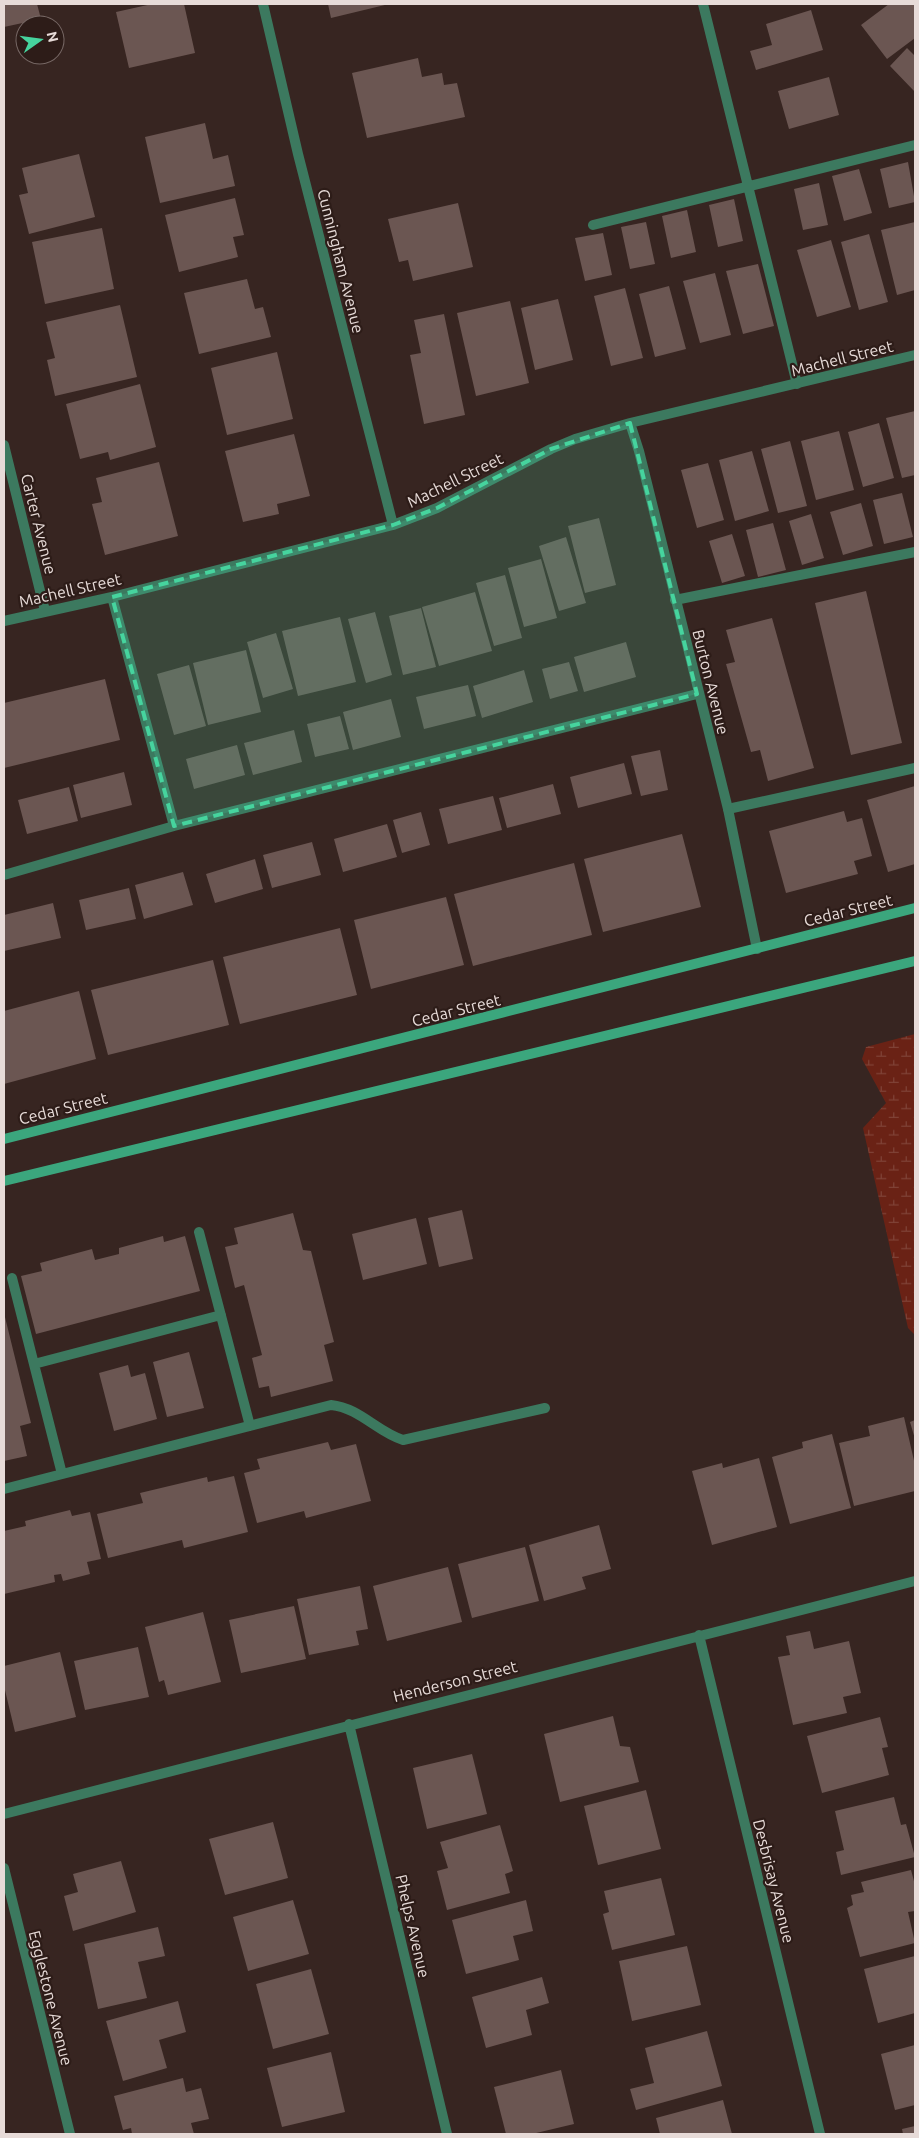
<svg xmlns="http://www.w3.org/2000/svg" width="919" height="2138" viewBox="0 0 919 2138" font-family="Ubuntu,sans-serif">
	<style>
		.wetland { fill: url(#wetland-marsh) }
		.building { fill: #6b5652 }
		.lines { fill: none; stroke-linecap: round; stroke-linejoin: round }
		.service { stroke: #3c795f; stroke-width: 10 }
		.minor { stroke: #3c795f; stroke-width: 10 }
		.secondary { stroke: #3ba67d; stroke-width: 10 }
		.marked { fill: #46d49e; fill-opacity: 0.2; stroke: #46d49e; stroke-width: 4; stroke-dasharray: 10 6; stroke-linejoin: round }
		.labels { text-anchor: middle; stroke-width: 4.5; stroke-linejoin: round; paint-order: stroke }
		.street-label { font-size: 16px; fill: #e7dbd8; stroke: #2d1c18 }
	</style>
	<defs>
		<pattern id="wetland-marsh" width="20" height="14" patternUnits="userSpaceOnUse" patternTransform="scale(1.25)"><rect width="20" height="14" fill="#6a2215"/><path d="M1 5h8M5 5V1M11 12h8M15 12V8" fill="none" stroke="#7f4236"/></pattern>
	</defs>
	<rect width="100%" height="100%" fill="#372521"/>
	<path class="wetland" d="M915,1034v301l-7,-7 -45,-200 23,-25 -24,-44 4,-12z"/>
	<path class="building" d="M4,4h33l4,15 -37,8z
		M152,4h32l11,49 -66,15 -13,-56z
		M328,4h61l-58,14z
		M889,4h26v34l-28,21 -26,-34z
		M811,10l12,40 -67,20 -6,-19 22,-6 -6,-21z
		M907,48l8,8v36l-25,-26z
		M418,58l4,19 20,-4 2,12 13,-2 8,34 -98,21 -15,-65z
		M829,77l10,38 -50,14 -11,-38z
		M205,123l8,36 15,-4 7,31 -75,17 -15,-66z
		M79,154l16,63 -66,17 -10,-39 9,-2 -6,-25z
		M908,162l7,40 -26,6 -9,-39z
		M859,169l13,44 -28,8 -12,-45z
		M819,183l9,42 -25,5 -9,-41z
		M235,198l9,37 -11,2 5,20 -59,15 -14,-57z
		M734,199l9,42 -25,6 -9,-42z
		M458,203l15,64 -60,14 -5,-21 -9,2 -11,-43z
		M687,210l9,42 -25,6 -9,-42z
		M646,222l9,42 -25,5 -9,-42z
		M915,222v68l-18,5 -16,-65z
		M102,228l12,61 -69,15 -13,-62z
		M603,233l9,42 -27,6 -10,-43z
		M869,234l19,68 -29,8 -18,-68z
		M831,240l20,67 -34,10 -20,-67z
		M758,264l16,62 -31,8 -17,-63z
		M715,273l16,62 -31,8 -17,-62z
		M247,279l8,30 8,-2 8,30 -72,17 -15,-61z
		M669,286l17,63 -31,8 -16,-63z
		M625,288l18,70 -32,8 -17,-70z
		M558,299l15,61 -38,10 -14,-62z
		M510,301l19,82 -53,13 -19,-83z
		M120,305l17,72 -82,19 -8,-36 8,-2 -9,-36z
		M444,314l21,101 -41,9 -14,-69 11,-2 -7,-33z
		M277,352l16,67 -66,16 -16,-67z
		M140,384l16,63 -46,13 -2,-8 -28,7 -14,-55z
		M915,411v64l-13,3 -16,-60z
		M879,423l15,55 -31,9 -15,-55z
		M839,431l15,59 -38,10 -15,-59z
		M294,434l16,62 -33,8 2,10 -36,8 -18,-71z
		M790,441l17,65 -29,7 -17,-64z
		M752,451l17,60 -34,10 -16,-61z
		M159,462l19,74 -73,19 -13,-51 10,-2 -6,-24z
		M708,463l16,57 -27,8 -16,-58z
		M902,493l11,44 -29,7 -11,-44z
		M861,503l12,43 -30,9 -13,-43z
		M811,514l13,44 -22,7 -13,-44z
		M599,518l17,67 -31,8 -17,-67z
		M773,523l13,47 -28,7 -12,-47z
		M732,534l13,42 -23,7 -13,-42z
		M566,537l20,66 -27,8 -20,-65z
		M541,559l16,59 -33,9 -16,-59z
		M505,575l17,63 -28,8 -18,-63z
		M866,591l36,152 -51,12 -36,-152z
		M475,592l17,59 -53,15 -17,-59z
		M421,608l15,59 -33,8 -14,-59z
		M375,612l17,63 -26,8 -18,-64z
		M340,617l16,65 -58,14 -16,-65z
		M772,618l42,150 -46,13 -8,-31 -9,2 -25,-88 9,-2 -9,-32z
		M276,633l17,56 -30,9 -16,-56z
		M626,642l10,35 -52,15 -10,-35z
		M246,650l15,62 -53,13 -15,-62z
		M569,662l9,29 -28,8 -8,-30z
		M189,665l17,61 -32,9 -17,-61z
		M524,670l9,32 -51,16 -9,-32z
		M105,679l15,61 -116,28v-65z
		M468,685l8,31 -52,13 -8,-32z
		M391,699l10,38 -48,13 -10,-38z
		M340,716l9,33 -34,8 -8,-33z
		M294,730l8,32 -49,13 -9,-32z
		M237,745l8,30 -51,14 -8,-30z
		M660,750l8,40 -27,6 -10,-40z
		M624,763l8,31 -54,14 -8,-31z
		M124,772l8,33 -51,13 -8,-33z
		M553,784l8,30 -54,14 -8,-30z
		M915,786v78l-27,8 -21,-72z
		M69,787l9,34 -51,13 -9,-34z
		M493,796l9,34 -54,14 -9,-35z
		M844,811l3,11 15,-4 10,38 -18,5 4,13 -72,19 -17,-62z
		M421,812l9,33 -28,8 -9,-33z
		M387,824l10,33 -54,15 -9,-33z
		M682,834l19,73 -98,25 -19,-73z
		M312,842l9,33 -49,13 -9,-33z
		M255,859l8,30 -48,14 -9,-29z
		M574,863l18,72 -119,31 -19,-72z
		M183,872l10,33 -49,14 -9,-34z
		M129,888l7,31 -50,11 -7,-30z
		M446,897l18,68 -93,24 -17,-69z
		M53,903l8,35 -57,13v-36z
		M340,928l17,67 -117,29 -17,-67z
		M213,960l16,65 -121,30 -17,-65z
		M79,991l17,68 -92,25v-73z
		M462,1210l11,49 -34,8 -11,-49z
		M293,1213l10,37 8,1 23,91 -10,3 9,36 -62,16 -2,-11 -10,2 -7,-30 10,-3 -18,-70 -9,3 -10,-41 13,-3 -4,-16z
		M416,1218l11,46 -64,16 -11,-46z
		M163,1236l1,6 21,-6 15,55 -164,43 -15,-58 21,-5 -2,-8 52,-14 3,11 24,-6v-6z
		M4,1313l27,110 -11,3 7,30 -23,5z
		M189,1352l15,56 -37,9 -14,-55z
		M128,1365l3,12 14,-4 12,46 -43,12 -15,-58z
		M904,1417l11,48v26l-61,15 -15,-63 31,-7 -2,-10z
		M915,1420v19l-5,-17z
		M832,1434l19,74 -61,16 -18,-67 31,-9 -1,-6z
		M328,1442l3,8 25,-6 15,57 -65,17 -2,-7 -47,12 -13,-50 16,-4 -3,-10z
		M759,1458l18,69 -65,18 -20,-74 30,-8 1,5z
		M234,1476l14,56 -64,16 -2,-8 -74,18 -11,-44 46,-11 -3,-10 67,-16 1,5z
		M70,1510l2,6 18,-4 11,47 -14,3 3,12 -27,7 -2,-7 -7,1 1,7 -51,12v-63l22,-5 -1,-5z
		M599,1525l12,44 -29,8 4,12 -42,12 -15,-56z
		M525,1547l14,54 -67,17 -14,-54z
		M448,1567l14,55 -75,19 -14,-55z
		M360,1586l8,43 -12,2 3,14 -50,10 -12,-56z
		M294,1606l12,53 -65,14 -12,-53z
		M203,1612l18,70 -53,13 -4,-15 -5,2 -14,-55z
		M810,1631l4,18 35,-8 12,52 -18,4 4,16 -54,12 -15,-68 12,-2 -4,-19z
		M138,1647l11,50 -64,13 -11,-49z
		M60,1652l16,65 -61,15 -11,-46v-20z
		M613,1716l7,30 10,1 9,35 -79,20 -16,-68z
		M880,1717l8,30 -6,1 7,27 -67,18 -15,-57z
		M472,1754l15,60 -60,15 -14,-61z
		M646,1790l15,59 -63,16 -14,-59z
		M894,1797l7,28 5,-1 9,33 -74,18 -5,-23 8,-2 -9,-39z
		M273,1822l15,56 -63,17 -16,-56z
		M500,1825l13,46 -8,3 5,19 -63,17 -10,-39 11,-3 -8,-26z
		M121,1861l15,51 -63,19 -9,-35 14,-4 -5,-18z
		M911,1870l4,15v26l-7,1 7,31 -55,14 -13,-49 6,-3 -2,-10 13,-3 -3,-10z
		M661,1878l14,57 -63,15 -9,-36 6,-2 -5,-21z
		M293,1900l16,54 -61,17 -15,-54z
		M526,1900l7,31 -20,5 6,24 -53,14 -14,-54z
		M158,1927l7,29 -27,6 9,36 -49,11 -14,-65z
		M687,1946l14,59 -69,16 -13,-60z
		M915,1956v57l-37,10 -14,-54z
		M311,1969l18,65 -56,15 -17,-65z
		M542,1977l7,26 -23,7 6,25 -46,13 -14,-51z
		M178,2001l8,31 -27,8 8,28 -44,13 -17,-60z
		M707,2031l15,55 -86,24 -6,-21 24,-6 -9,-35z
		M915,2045v60l-20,5 -14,-56z
		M331,2052l14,60 -63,15 -15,-59z
		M561,2070l13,54 -42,10h-26l-12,-47z
		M183,2078l3,14 15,-4 8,31 -18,4 3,11h-62l-1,-6 -8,2 -9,-34z
		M723,2100l9,34h-72l-4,-16z
		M915,2126v8h-12l-1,-5z"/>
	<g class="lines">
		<path class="service" d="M703,4l94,380
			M593,225l322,-80
			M675,600l240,-48
			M728,809l187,-41
			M199,1232l51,194
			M12,1278l50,196
			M34,1364l187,-49
			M4,1489l327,-84c29,3 46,27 72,35l142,-32"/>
		<path class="minor" d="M263,4l35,150 95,371
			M630,423l9,28 89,358 29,140
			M4,445l41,166
			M112,597l62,229
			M4,621l108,-24 281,-72 44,-17 114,-59 24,-10 55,-16 285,-68
			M4,875l170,-49 523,-132
			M699,1635l121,499
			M349,1724l98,410
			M4,1814l911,-233
			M4,1868l66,266"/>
		<path class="secondary" d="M4,1139l911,-231
			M4,1181l911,-220"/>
	</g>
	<path class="marked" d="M630,423l67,271 -523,132 -62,-229 281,-72 44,-17 114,-59z"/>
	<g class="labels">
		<g class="street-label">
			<text transform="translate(341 261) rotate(76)" y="6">Cunningham Avenue</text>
			<text transform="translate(842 358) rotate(-14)" y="6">Machell Street</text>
			<text transform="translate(455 480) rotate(-26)" y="6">Machell Street</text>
			<text transform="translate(39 524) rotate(76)" y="6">Carter Avenue</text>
			<text transform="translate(70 590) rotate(-13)" y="6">Machell Street</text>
			<text transform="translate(711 682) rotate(76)" y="6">Burton Avenue</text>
			<text transform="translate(848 910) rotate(-14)" y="6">Cedar Street</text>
			<text transform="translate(456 1010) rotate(-14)" y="6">Cedar Street</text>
			<text transform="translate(63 1108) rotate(-14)" y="6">Cedar Street</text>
			<text transform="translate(455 1681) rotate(-14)" y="6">Henderson Street</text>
			<text transform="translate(774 1881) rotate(76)" y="6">Desbrisay Avenue</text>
			<text transform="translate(413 1926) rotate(77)" y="6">Phelps Avenue</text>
			<text transform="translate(51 1998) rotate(76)" y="6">Egglestone Avenue</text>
		</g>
	</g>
	<rect width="919" height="2138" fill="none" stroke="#e7dbd8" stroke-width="10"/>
	<g transform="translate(40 40) rotate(76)"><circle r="24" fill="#2d1c18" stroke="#776865"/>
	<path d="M0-4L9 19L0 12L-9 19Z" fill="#46d49e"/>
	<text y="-8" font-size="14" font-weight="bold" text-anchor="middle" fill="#e7dbd8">N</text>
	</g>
</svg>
